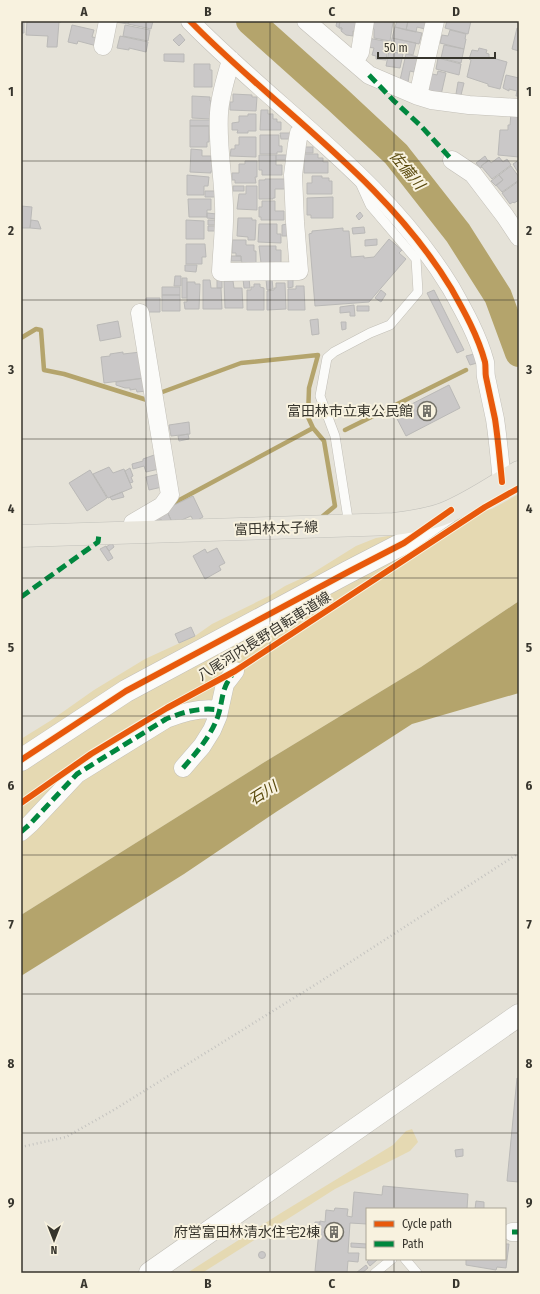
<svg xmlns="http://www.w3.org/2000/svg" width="540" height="1294" viewBox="0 0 540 1294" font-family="'Fira Sans Condensed','Noto Sans JP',sans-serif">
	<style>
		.green { fill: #e5d9b2 }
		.water { fill: #b4a46c }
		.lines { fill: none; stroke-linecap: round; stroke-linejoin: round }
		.stream { stroke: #b4a46c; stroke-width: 4.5 }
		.river { stroke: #b4a46c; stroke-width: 28 }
		.building { fill: #cac8c8; stroke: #bab9b7 }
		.lane-casing { stroke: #c2bfb7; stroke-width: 10 }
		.street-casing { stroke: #c2bfb7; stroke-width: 19 }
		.secondary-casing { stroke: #c2bfb7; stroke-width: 23 }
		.primary-casing { stroke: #c2c1bb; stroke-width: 23 }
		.path { stroke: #c5c4c0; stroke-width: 2.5; stroke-dasharray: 1 3; stroke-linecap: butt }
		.lane { stroke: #fbfbf9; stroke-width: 9 }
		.street { stroke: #fbfbf9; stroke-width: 18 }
		.secondary { stroke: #fbfbf9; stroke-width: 22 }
		.primary { stroke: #e9e6dc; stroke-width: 22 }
		.quiet { stroke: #00873e; stroke-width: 5; stroke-dasharray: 10 5; stroke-linecap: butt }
		.cycleway-casing { stroke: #f8f2df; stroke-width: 8 }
		.cycleway { stroke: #e8590c; stroke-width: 6 }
		.grid { fill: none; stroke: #37352d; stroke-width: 1; stroke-opacity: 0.55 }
		.labels { text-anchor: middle; stroke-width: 4; stroke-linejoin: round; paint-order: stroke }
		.poi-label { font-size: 14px; fill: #37352d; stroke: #f8f2df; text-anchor: end }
		.street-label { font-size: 14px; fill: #37352d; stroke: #f8f2df }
		.water-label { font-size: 15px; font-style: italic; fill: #59490c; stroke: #f8f2df }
		.neatline { fill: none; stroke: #37352d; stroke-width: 1.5 }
		.grid-label { font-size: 13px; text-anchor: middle; font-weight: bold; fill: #37352d }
	</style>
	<rect width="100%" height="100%" fill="#e5e2d8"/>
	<path class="green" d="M519,494v107l-98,66 -158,96 -242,152v-176l29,-18 44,-31 51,-31 50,-23 17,-12 57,-28 16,-10 26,-12 45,-28 20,-8 24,-4 54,-14 19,-9 19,-2z
		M412,1129l6,13 -8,9 -75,38 -133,84h-15l94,-60 112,-68 13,-14z"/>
	<path class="water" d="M519,601v92l-107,31 -136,88 -92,62 -163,102v-61l242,-152 158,-96z"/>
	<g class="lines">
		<path class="stream" d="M21,338l15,-9 5,1 3,40 20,4 83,26 2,-1
			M157,394l84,-31 77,-8 -9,33 -1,29 5,11 11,13 11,65 -12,10
			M345,430l121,-60
			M172,504l141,-76"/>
		<path class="river" d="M250,21l87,78 59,55 62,79 40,63 21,57"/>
	</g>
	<path class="building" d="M21,21h3v12h-3z
		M27,21h35l-1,1h-2l-2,25h-10l1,-11 -22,-1z
		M117,21h12l-1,3 -12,-2z
		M129,21h24l-2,8 -23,-5z
		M337,21h3l-1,6 3,1v2l-6,-4z
		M340,21h18l-1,11 -4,-1v5l-7,-1 -5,-4 1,-3 -3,-1z
		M374,21l19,1 -3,19 -16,-3v-9l-2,-1z
		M397,21h11l-2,9 -11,-3z
		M408,21h19l-2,8 -8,-2 -1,5 -10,-2z
		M447,21h24l-3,13 -23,-6z
		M72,25l22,5 -2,7 7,1 -2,8 -19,-5 -1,3 -9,-2z
		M125,25l25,5 -2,11 -25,-5z
		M395,27l27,6 -3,11 -27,-6z
		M517,28h2v23l-7,-2z
		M450,30l16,4 -1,5h1l-2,10 -24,-6 2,-8 6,1z
		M180,34l5,6 -6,6 -6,-6z
		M120,36l28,6 -2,10 -17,-4v2l-12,-2z
		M368,38l21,4 -3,18 -10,-1v-3l-4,-1 2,-7 -7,-1z
		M392,38l24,5 -3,12 -23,-6z
		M444,45l20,4 -3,14 -20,-5z
		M479,48l8,2 -1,3 3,1v3l18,5 -7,27 -12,-3v-2l-21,-7 4,-17 -2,-1 3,-9 6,1z
		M389,51l14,3 -3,14 -14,-2z
		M164,54h20v8l-20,-1z
		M406,54l12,3 -4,15 -4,-1 -2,11 -8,-2z
		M438,58l23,6 -2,11 -23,-6z
		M194,64h16v6h2v17h-18z
		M438,71l8,2 -5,22 -14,-2 1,-20 9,2z
		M506,75l13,3v18h-3l1,-5 -8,-2v2l-6,-3z
		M458,82l6,1 -3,12 -5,-1z
		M233,94l19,1v2h5l-1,14 -26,-1v-8h3z
		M192,96l18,1v4h1v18l-19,-1z
		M261,110h7v4h5v5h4v3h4v8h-21z
		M511,113l8,1v43l-21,-2 2,-25h8v-5h2z
		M248,114h8v17h-8v2h-11l1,-3h-6v-7l7,-1v-6h9z
		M190,120h23v6h-23z
		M190,126h19v16h-2v5h-17z
		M280,133h10v6h-9z
		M260,135h19v11h3v6h-5v2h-17z
		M239,137h17v20l-26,-1 1,-7h4v-4h4z
		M303,147h10v6h-10z
		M191,149l11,1v6h9v5h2v10h-2v2l-21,-1z
		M304,154h14v4h5v4h5v11h-24z
		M259,155h17v10h6v10h-20v-5h-3z
		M276,155h11v5h-11z
		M485,156l3,5 -7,5 1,1 -2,1 -4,-5z
		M499,157l4,5 4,-3 4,6 -19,14 -11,-13 8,-6 2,3z
		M519,160v14l-6,-10z
		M245,161h12v16h-2l1,6h-21v-3h-3v-7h7v-9h6z
		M511,166l8,11v3l-17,12 -6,-7 7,-5 -4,-5z
		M187,175l22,2 -1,9h-4v9h-17z
		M499,175l4,5 -7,6 -5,-5z
		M312,176h10v2h7v3h3v13h-25v-11h5z
		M265,179h20v10h-10v9h-2v1h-14v-19h6z
		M519,181v19l-5,3 -1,-1 -3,2 -8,-11z
		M233,186h11v5h-11z
		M246,186h11v24l-20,-1 2,-15h7z
		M205,191h11v6h-11z
		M333,197v21h-22v-3h-4v-17z
		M188,199h23v11h-4v7h-18z
		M262,201h13v10h9v9h-23v-3h-2v-10h3z
		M21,206l11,1 -2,21h-9z
		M360,212l3,4 -4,4 -3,-4z
		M207,213l10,1v5l-10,-1z
		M238,218h14v2h4l-1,20h-7v-3l-11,-1z
		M31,220l7,1 3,8 -11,-1z
		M186,220l18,1v18h-18z
		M208,220h8l1,5h-9z
		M259,224h18v10h4v9l-23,-1z
		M287,224l1,12h-6v-11z
		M208,226h8v5h-8z
		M364,227l1,6 -12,1 -1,-6z
		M343,228v3h6l2,26 13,-1v2l10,-1 15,-18 13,11 -3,3 7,6 -37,43 -54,4 -6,-72 3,-1v-2z
		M377,239v6l-12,1v-6z
		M232,240h14v5h8v6h2v13h-14l-1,-8h-5v-3h-4z
		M186,244h19l1,13h-4v7h-16z
		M259,246h17v4h5v13h-20z
		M231,256h10v5h-10z
		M185,265h12l-1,7 -11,-1z
		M175,276h6v10h-7z
		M182,278h5v20h-5z
		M217,278h5v10h-5z
		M249,278l1,10h-6l-1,-9z
		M293,278v9l-5,1v-9z
		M266,279h6l1,10 -6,1z
		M203,280h7l1,8h10l1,21h-19z
		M224,281h9l1,7h8l1,20h-18z
		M187,282h8v2h5l-1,25h-14l-1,-7h3z
		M276,283h9l1,26 -19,1v-19l7,-1v-2h2z
		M254,284h6v3l4,1v22h-17v-20h4v-3h3z
		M296,286h8l1,24h-17v-21h8z
		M162,287h18v8h-18z
		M381,290l5,4 -5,8 -6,-4z
		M434,290l30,60 -7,3 -30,-60z
		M162,295h18v16h-18z
		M146,298h14v14h-14z
		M354,305l1,11h-5v-4l-10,1v-6z
		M357,306h12v5h-12z
		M318,319l1,15 -7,1 -2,-15z
		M118,321l3,16 -21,4 -3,-16z
		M341,322h5v7l-4,1z
		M123,352v2l18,-2 3,26 -40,5 -3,-26 9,-1v-2z
		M474,354l3,9 -7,2 -4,-9z
		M145,378l2,13 -10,1 -1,-3 -6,1v-2h-5l-9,-3v-3z
		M449,385l11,23 -54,28 -12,-23z
		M189,422l1,12 -19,2 -2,-11z
		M188,434l1,5 -10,2 -1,-5z
		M157,454l2,15 -13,3 -2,-6 -11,3 -1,-5 11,-3v-2z
		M109,467l4,6 11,-4 8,19 -24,10 -15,-24z
		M130,468l3,8 -2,1 2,5 -3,1 -5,-12z
		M90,470l17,28 -20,13 -18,-28z
		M159,474l3,13 -13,3 -3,-13z
		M122,492l2,5 -12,3 -2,-3z
		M193,496l10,21 -9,5 -3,-6 -14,6 -1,-2 -4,2 -6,-13z
		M166,509l5,11 -8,3 -2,-4 -6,4 -4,-7z
		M112,543l2,4 -5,4 -3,-4z
		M106,546l7,12 -5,3 -8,-12z
		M217,548l8,15 -6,3 2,4 -16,9 -12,-23 12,-7 2,4z
		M191,627l4,9 -16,7 -4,-9z
		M517,1078l2,1v103l-12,-1z
		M463,1149v7l-7,1 -1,-7z
		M383,1186l85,8 -1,15h-100v15l-17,-1 -2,30h11l-1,9 -10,-1 -1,12 -32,-2 5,-50 5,1 1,-12 8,1 1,-3 13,1 -1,7 5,1 2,-25 28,3z
		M476,1201l8,1v7h-9z
		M315,1222h5l-2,17h-4z
		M351,1243l16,1v4l-16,-1z
		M505,1244h4l-3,24 -9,-1 -1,3 -30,-5v-6h39z
		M258.5 1255a3.5 3.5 0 1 1 7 0a3.5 3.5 0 1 1-7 0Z
		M370,1259h8l-8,7 -3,-4z
		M366,1265l2,3 -6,5h-6z"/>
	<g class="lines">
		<g class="lane-casing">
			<path id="lane" d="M349,525l-14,-89 -15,-40 7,-38 7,-6 36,-19 20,-8 28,-33 -2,-33 -46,-54 -9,-20
				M405,1259l12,14
				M375,1273l17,-14"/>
		</g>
		<g class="street-casing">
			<path id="street" d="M190,21c87,89 195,158 261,267 13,23 27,48 34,74 1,5 0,10 1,15 3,14 6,28 9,42 3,20 5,42 7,63
				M306,21l63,54 49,21 13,4 38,5 50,3
				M103,46l5,-25
				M231,60c-5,18 -11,35 -12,53 -2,31 4,61 5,92 1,22 -2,44 -3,67l78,-1 -4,-49 -2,-47 4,-31 2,-11 7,-6
				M354,62l6,-10 5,-31
				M418,96l17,-75
				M452,160l21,14 32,42 14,21
				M132,533l1,-10 29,-17 8,-11 -30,-182
				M183,768l19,-22 10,-16 6,-14 7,-32 10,-13
				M21,832l9,-8 47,-50 89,-55c17,-7 35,-12 53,-9
				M512,1232h7"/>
		</g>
		<g class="secondary-casing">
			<path id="secondary" d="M21,760l105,-69 222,-119 56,-29 43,-30
				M150,1273l369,-258"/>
		</g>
		<g class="primary-casing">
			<path id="primary" d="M21,536l373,-12c15,-2 31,-4 46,-9 28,-10 53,-29 79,-43"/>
		</g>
		<path class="path" d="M21,1147l45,-10 46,-26 206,-128 201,-130"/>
		<use href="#lane" class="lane"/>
		<use href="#street" class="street"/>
		<use href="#secondary" class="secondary"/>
		<use href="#primary" class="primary"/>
		<path class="quiet" d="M369,75l25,26 27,25 31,34
			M21,597l77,-55 1,-8
			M183,768c14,-16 28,-32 35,-52 5,-15 3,-27 14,-41
			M21,832l9,-8 47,-50 89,-55c17,-7 35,-12 53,-9
			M512,1232h7"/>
		<g class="cycleway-casing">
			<path id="cycleway" d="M190,21c87,89 195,158 261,267 13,23 27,48 34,74 1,5 0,10 1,15 3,14 6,28 9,42 3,20 5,42 7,63
				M21,760l105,-69 222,-119 56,-29 47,-33
				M21,803l70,-49 76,-46 68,-37 250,-164 34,-19"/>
		</g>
		<use href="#cycleway" class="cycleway"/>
	</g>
	<path class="grid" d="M146,21v1252M270,21v1252M394,21v1188M21,161h498M21,300h498M21,439h498M21,578h498M21,716h498M21,855h498M21,994h498M21,1133h498M394,1259v14"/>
	<defs>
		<g id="building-ring" transform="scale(1)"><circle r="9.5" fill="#f8f2df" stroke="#747269" stroke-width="1.5"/><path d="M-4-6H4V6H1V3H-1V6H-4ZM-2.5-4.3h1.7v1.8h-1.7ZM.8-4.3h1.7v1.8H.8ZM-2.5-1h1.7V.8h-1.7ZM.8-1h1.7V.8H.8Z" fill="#747269"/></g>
	</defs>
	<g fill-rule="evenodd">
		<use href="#building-ring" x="427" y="411"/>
		<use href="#building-ring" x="334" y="1232"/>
	</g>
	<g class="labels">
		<g class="poi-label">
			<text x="413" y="416">富田林市立東公民館</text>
			<text x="320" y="1237">府営富田林清水住宅2棟</text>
		</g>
		<g class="street-label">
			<text transform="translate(276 528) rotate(-2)" y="5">富田林太子線</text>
			<text transform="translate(264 636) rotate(-32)" y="5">八尾河内長野自転車道線</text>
		</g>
		<g class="water-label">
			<text transform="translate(407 170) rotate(50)" y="5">佐備川</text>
			<text transform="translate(263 793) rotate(-32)" y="5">石川</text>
		</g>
	</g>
	<rect width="540" height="1294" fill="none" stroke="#f8f2df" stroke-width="44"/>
	<rect x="366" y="1208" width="140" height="52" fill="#f8f2df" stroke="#aba698"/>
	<rect x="374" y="1221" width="20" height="6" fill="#e8590c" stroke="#aba698"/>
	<text x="402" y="1228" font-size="12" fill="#37352d">Cycle path</text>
	<rect x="374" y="1241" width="20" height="6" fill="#00873e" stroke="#aba698"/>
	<text x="402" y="1248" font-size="12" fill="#37352d">Path</text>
	<g transform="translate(54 1240) rotate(180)" stroke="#f8f2df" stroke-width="3" paint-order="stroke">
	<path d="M0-3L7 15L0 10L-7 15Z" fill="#37352d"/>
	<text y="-6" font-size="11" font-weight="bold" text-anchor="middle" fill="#37352d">N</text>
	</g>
	<path d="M378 52v6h117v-6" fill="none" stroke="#37352d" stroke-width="2"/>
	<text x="384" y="52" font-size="12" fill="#37352d" stroke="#f8f2df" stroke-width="3" paint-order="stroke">50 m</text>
	<rect x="22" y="22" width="496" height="1250" class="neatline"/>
	<g class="grid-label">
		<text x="84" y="16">A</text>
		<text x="208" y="16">B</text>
		<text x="332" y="16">C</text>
		<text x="456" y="16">D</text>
		<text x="11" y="96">1</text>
		<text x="529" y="96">1</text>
		<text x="11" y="235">2</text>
		<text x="529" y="235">2</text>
		<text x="11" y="374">3</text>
		<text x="529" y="374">3</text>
		<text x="11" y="513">4</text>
		<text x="529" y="513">4</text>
		<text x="11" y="652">5</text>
		<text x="529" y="652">5</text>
		<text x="11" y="790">6</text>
		<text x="529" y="790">6</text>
		<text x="11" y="929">7</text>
		<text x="529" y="929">7</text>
		<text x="11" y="1068">8</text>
		<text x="529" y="1068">8</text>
		<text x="11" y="1207">9</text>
		<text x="529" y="1207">9</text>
		<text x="84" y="1288">A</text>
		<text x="208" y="1288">B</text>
		<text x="332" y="1288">C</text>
		<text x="456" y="1288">D</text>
	</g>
</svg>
